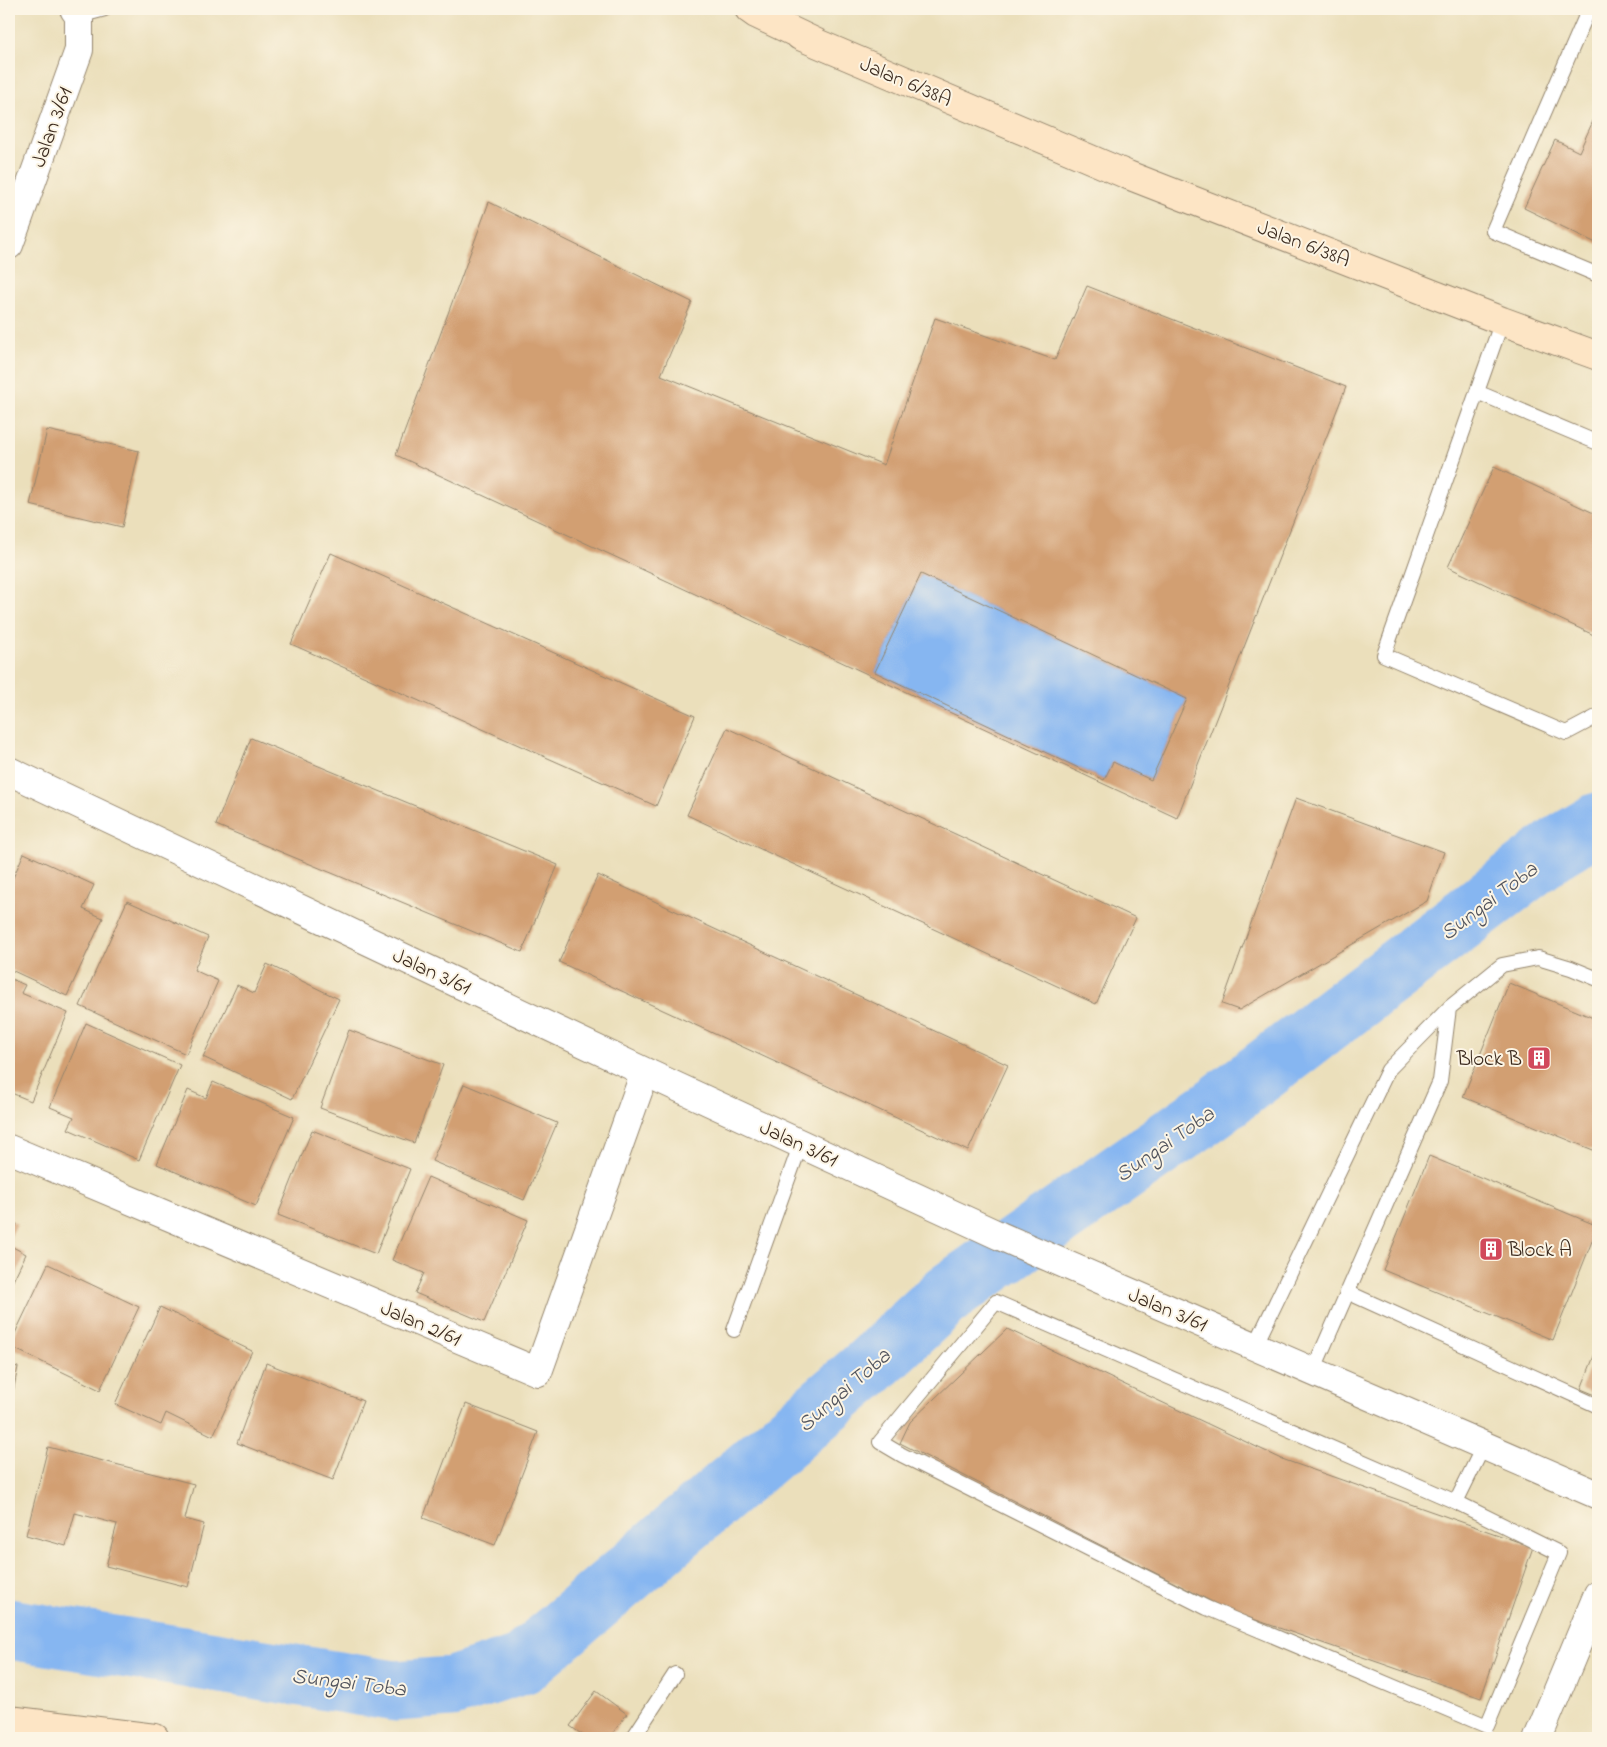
<svg xmlns="http://www.w3.org/2000/svg" width="1607" height="1747" viewBox="0 0 1607 1747" font-family="'Indie Flower',sans-serif">
	<style>
		.water { fill: #86b6f1; stroke: #607088 }
		.lines { fill: none; stroke-linecap: round; stroke-linejoin: round }
		.river { stroke: #86b6f1; stroke-width: 61 }
		.building { fill: #d29f72; fill-rule: evenodd }
		.lane-casing { stroke: #93846c; stroke-width: 16 }
		.street-casing { stroke: #93846c; stroke-width: 30 }
		.secondary-casing { stroke: #93846c; stroke-width: 30 }
		.lane { stroke: #fff; stroke-width: 14 }
		.street { stroke: #fff; stroke-width: 28 }
		.secondary { stroke: #fde5c5; stroke-width: 28 }
		.labels { text-anchor: middle; stroke-width: 4; stroke-linejoin: round; paint-order: stroke }
		.street-label { font-size: 21px; fill: #3b2a1e; stroke: #fcf5e5 }
		.poi-label { font-size: 21px; fill: #3b2a1e; stroke: #fcf5e5; text-anchor: end }
		.water-label { font-size: 22px; font-style: italic; fill: #52545d; stroke: #fcf5e5 }
	</style>
	<rect width="100%" height="100%" fill="#fcf5e5"/>
	<filter id="ink" filterUnits="userSpaceOnUse"><feTurbulence type="fractalNoise" baseFrequency=".02" numOctaves="2"/><feDisplacementMap in="SourceGraphic" scale="10" xChannelSelector="R" yChannelSelector="G"/><feConvolveMatrix kernelMatrix="1 2 1 2 8 2 1 2 1" color-interpolation-filters="sRGB"/></filter>
	<filter id="wash" filterUnits="userSpaceOnUse"><feTurbulence type="fractalNoise" baseFrequency=".0096" numOctaves="4" result="noise"/><feDisplacementMap in="SourceGraphic" scale="20" xChannelSelector="R" yChannelSelector="G"/><feGaussianBlur stdDeviation="1.12" result="paint"/><feColorMatrix in="noise" values="0 0 0 0 0 0 0 0 0 0 0 0 0 0 0 0 0 1.4 0 .05"/><feComposite in="paint" operator="in"/></filter>
	<g filter="url(#wash)">
		<rect width="100%" height="100%" fill="#ebdfbb"/>
		<path class="water" d="M921,574l266,125 -36,81 -38,-18 -9,18 -229,-108z"/>
		<g class="lines">
			<path class="river" d="M9,1629l386,62 57,-4 70,-23 346,-296 81,-75 264,-184 345,-262 40,-24"/>
		</g>
		<g id="blocks">
			<path class="building" d="M1598,110v134l-74,-36 31,-68 24,12z
				M489,202l203,100 -31,73 223,90 51,-147 120,42 32,-74 259,101 -169,431 -781,-363zM921,574l266,125 -36,81 -38,-18 -9,18 -229,-108z
				M47,430l92,21 -17,76 -92,-22z
				M1494,467l104,48v122l-150,-70z
				M331,553l364,163 -39,90 -365,-162z
				M727,728l409,190 -40,86 -409,-189z
				M251,738l307,127 -36,87 -306,-127z
				M1296,798l148,54 -17,49 -188,109 -17,-6z
				M24,853l70,32 -11,24 20,9 -36,78 -58,-27v-82z
				M598,875l410,190 -40,86 -409,-189z
				M127,901l81,36 -14,33 24,11 -32,73 -106,-48z
				M267,964l72,35 -47,100 -89,-42 34,-72 17,8z
				M9,978l16,7 -4,8 47,20 -37,88 -22,-9z
				M1509,983l89,37v132l-135,-55z
				M86,1023l94,42 -41,95 -71,-31 6,-12 -24,-10z
				M349,1030l94,35 -29,78 -94,-35z
				M213,1082l81,35 -38,89 -99,-42 31,-74 18,8z
				M464,1084l93,39 -33,77 -92,-39z
				M312,1130l98,39 -34,85 -98,-39z
				M1429,1156l169,70 -45,114 -170,-70z
				M428,1177l100,43 -44,102 -69,-29 9,-20 -32,-13z
				M9,1220l8,4 -8,16z
				M9,1245l17,9 -17,35z
				M48,1264l91,43 -39,83 -91,-44z
				M160,1307l92,44 -39,85 -47,-23 -5,12 -46,-21z
				M1007,1329l275,130 251,88 -52,151 -251,-87 -330,-168 10,-21z
				M1598,1346v50l-17,-7z
				M266,1363l97,38 -30,79 -96,-37z
				M9,1365l9,2 -8,41h-1z
				M466,1404l72,28 -43,113 -72,-27z
				M48,1447l146,37 -9,35 19,5 -16,63 -82,-21 11,-42 -42,-11 -9,33 -40,-11z
				M596,1691l31,23 -18,24h-22l-17,-12z"/>
		</g>
	</g>
	<g filter="url(#ink)">
		<use href="#blocks" fill-opacity="0" stroke="#93846c" stroke-width="1"/>
		<g class="lines">
			<g class="lane-casing">
				<path id="lane" d="M1589,9l-96,222 105,44
					M79,16l26,-7
					M1502,321l-118,334 182,78 32,-17
					M1477,392l121,51
					M1347,1292l251,114
					M996,1302l460,200 103,51 -72,173 -280,-118 -305,-153 -22,-13z
					M734,1330l67,-187
					M1255,1346l133,-276 61,-62 53,-43 36,-7 33,10 27,11
					M1313,1371l127,-290 9,-73
					M1456,1502l28,-57
					M633,1738l42,-64"/>
			</g>
			<g class="street-casing">
				<path id="street" d="M9,245l70,-195v-34l-5,-7
					M9,771l636,301 355,164 598,259
					M9,1149l529,223 107,-300
					M1538,1738l60,-144"/>
			</g>
			<g class="secondary-casing">
				<path id="secondary" d="M749,9l7,5 61,29
					M800,36l328,139 374,146 96,35
					M9,1720l146,18"/>
			</g>
			<use href="#lane" class="lane"/>
			<use href="#street" class="street"/>
			<use href="#secondary" class="secondary"/>
		</g>
	</g>
	<defs>
		<g id="building-square" transform="scale(1.25)"><rect x="-9" y="-9" width="18" height="18" rx="4" fill="#d1495b" stroke="#fcf5e5"/><path d="M-4-6H4V6H1V3H-1V6H-4ZM-2.5-4.3h1.7v1.8h-1.7ZM.8-4.3h1.7v1.8H.8ZM-2.5-1h1.7V.8h-1.7ZM.8-1h1.7V.8H.8Z" fill="#fff"/></g>
	</defs>
	<g fill-rule="evenodd">
		<use href="#building-square" x="1539" y="1058"/>
		<use href="#building-square" x="1491" y="1249"/>
	</g>
	<g class="labels">
		<g class="street-label">
			<text transform="translate(906 81) rotate(23)" y="7">Jalan 6/38A</text>
			<text transform="translate(51 127) rotate(-70)" y="7">Jalan 3/61</text>
			<text transform="translate(1304 243) rotate(21)" y="7">Jalan 6/38A</text>
			<text transform="translate(432 971) rotate(25)" y="7">Jalan 3/61</text>
			<text transform="translate(799 1143) rotate(25)" y="7">Jalan 3/61</text>
			<text transform="translate(1168 1309) rotate(23)" y="7">Jalan 3/61</text>
			<text transform="translate(421 1323) rotate(23)" y="7">Jalan 2/61</text>
		</g>
		<g class="poi-label">
			<text x="1522" y="1065">Block B</text>
			<text x="1508" y="1256" text-anchor="start">Block A</text>
		</g>
		<g class="water-label">
			<text transform="translate(1488 900) rotate(-37)" y="8">Sungai Toba</text>
			<text transform="translate(1164 1143) rotate(-35)" y="8">Sungai Toba</text>
			<text transform="translate(843 1389) rotate(-41)" y="8">Sungai Toba</text>
			<text transform="translate(349 1681) rotate(7)" y="8">Sungai Toba</text>
		</g>
	</g>
	<rect width="1607" height="1747" fill="none" stroke="#fcf5e5" stroke-width="30"/>
</svg>
